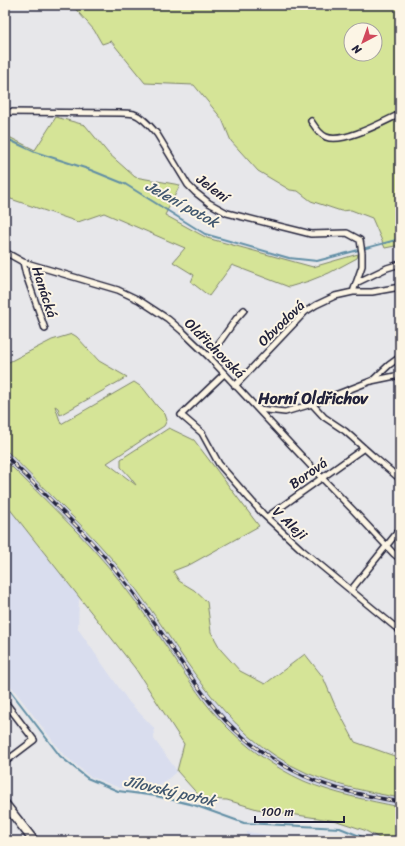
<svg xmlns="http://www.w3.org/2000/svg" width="405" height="846" viewBox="0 0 405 846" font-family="Sriracha,sans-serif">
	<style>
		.built { fill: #d9ddee }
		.green { fill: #d5e497; stroke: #7c8369; fill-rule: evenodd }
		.water { fill: #8bd6ec; stroke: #618ea5 }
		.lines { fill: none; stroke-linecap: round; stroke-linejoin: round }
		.stream { stroke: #618ea5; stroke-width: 2 }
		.minor-casing { stroke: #22223b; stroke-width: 8 }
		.primary-casing { stroke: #22223b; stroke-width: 11 }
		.minor { stroke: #fcf5e5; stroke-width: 5 }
		.primary { stroke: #fcf5e5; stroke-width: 8 }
		.rail-casing { stroke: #22223b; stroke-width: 3.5 }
		.rail { stroke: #fcf5e5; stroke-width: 2; stroke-dasharray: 6; stroke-linecap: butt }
		.labels { text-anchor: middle; stroke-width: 4; stroke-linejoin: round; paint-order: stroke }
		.street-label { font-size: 14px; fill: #22223b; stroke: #fcf5e5 }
		.water-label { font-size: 15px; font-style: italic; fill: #425870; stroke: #fcf5e5 }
		.quarter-label { font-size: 16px; font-weight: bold; fill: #22223b; stroke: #fcf5e5 }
	</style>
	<rect width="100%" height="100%" fill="#e7e7ea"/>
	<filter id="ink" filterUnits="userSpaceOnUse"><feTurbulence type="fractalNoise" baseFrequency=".025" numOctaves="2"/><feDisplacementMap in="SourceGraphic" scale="8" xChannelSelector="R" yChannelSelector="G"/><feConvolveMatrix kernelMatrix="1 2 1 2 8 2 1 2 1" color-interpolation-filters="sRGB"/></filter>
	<g filter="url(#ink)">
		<path class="built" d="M5,449l82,82 20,22 19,23 71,102 19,24 13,15 60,47 17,9 29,11 19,5 46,9v9l-48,-10 -20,-6 -29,-11 -18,-9 -17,-10 -16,-11 -16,-14 -27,-29 -18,-25 -71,-101 -19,-23 -20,-21 -76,-77z
			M5,503l74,94 -1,32 51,73 25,26v11l23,32 -24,21 -33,-4 -31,-12 -27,-23 -57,-75z
			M247,832l29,4 26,5h-56z"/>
		<path class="green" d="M72,5h328v240l-15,3 -13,-30 -21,-8 -10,1 -30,-10 -13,-10 -8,-1 -32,-19 -27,-30 -9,-22 -28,-34 -49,-2 -34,-42 -9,3 -8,-14zM351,30h24v24h-24z
			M56,117l29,8 23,28 27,24 45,8 -15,30 42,23 106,29 45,-13 -1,4 -28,15 -20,8 -20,6 -57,-22 -23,31 -18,-14 3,-7 -21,-13 12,-14 -81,-35 -26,9 -73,-25v-62l30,15z
			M72,334l2,1 3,2 22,24 28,16 -67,38 -2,-7 -3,-2 6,18 73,-42 9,6 14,18 8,8 2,6 -3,6 -57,37 29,22 -6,-8 -9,-10v-8l48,-31 25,12 65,86 -68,38 -18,7 6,10 15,9 13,12 4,30 10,18 19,21 25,13 40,-30 18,23 11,26 21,39 45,16v40c-32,-6 -63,-12 -93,-25 -90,-40 -124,-125 -181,-197 -36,-46 -81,-85 -121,-127v-85l47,-24z
			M5,460c39,39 81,78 115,121 23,29 43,61 64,92 12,17 24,35 39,50 23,24 50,44 81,58 30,13 63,19 96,26v34h-15l-21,-11 -27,-9 -80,-12 -30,-9 -25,-1 -25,-28 7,-27 -49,-76 -130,-165z"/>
		<path class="water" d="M400,714v28l-2,-1 -1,-23z"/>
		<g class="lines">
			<path class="stream" d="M5,138l30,14 53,17 37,15 80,50 84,24 28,3 83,-22
				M5,684l55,72 27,22 31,13 38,5 38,9 50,18 96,5 32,13"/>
			<g class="minor-casing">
				<path id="minor" d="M5,112l115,1c4,0 9,0 14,1 9,3 17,13 23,20l31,51 7,7 14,11 18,10 84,21 36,-1 13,7 2,13v13l-9,26
					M311,121c4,6 8,13 15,16 17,7 57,-15 74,-23
					M5,252l18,10 95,28 21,10 29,19 14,12 27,26 113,121 31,32 41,44 6,5
					M23,262l3,13 19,54
					M356,283l31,-15 13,-4
					M209,357l27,-38 8,-9
					M224,374l-43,41 21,18 17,31 44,50 39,36 98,81
					M372,381l17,-16 11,-8
					M235,386l70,-74 11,-7 19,-9 18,-4h19l28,-5
					M312,404l12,13 21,14 28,25 27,23
					M258,409l27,3 27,-8 59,-23 29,-6
					M267,517l97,-69
					M351,590l49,-61
					M5,702l29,38 -29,22"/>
			</g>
			<g class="primary-casing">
				<path id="primary" d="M5,804l29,37"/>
			</g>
			<use href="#minor" class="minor"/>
			<use href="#primary" class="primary"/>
			<g class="rail-casing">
				<path id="rail" d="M5,455c40,40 82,78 117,123 37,45 64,99 103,142 23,24 49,42 79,56 30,14 63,20 96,26"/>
			</g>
			<use href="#rail" class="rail"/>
		</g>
	</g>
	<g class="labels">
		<g class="street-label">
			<text transform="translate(213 188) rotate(37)" y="5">Jelení</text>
			<text transform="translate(45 292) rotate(72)" y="5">Hanácká</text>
			<text transform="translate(281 323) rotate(-44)" y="5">Obvodová</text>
			<text transform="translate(215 348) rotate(45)" y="5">Oldřichovská</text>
			<text transform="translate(308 473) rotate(-35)" y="5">Borová</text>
			<text transform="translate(290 523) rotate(43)" y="5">V Aleji</text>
		</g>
		<g class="water-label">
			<text transform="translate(182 204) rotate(29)" y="5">Jelení potok</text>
			<text transform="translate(170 791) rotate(13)" y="5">Jílovský potok</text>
		</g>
		<g class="quarter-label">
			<text x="313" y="404">Horní Oldřichov</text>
		</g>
	</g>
	<rect width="405" height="846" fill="none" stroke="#fcf5e5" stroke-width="20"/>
	<rect x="10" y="10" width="385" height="826" fill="none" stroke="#22223b" stroke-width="1.5" filter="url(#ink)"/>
	<g transform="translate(363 42) rotate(221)"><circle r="19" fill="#fcf5e5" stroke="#a5a1a1"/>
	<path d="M0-3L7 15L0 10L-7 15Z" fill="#d1495b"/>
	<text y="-6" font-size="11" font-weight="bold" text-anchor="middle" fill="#22223b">N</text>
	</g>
	<path d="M255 816v6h89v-6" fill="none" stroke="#22223b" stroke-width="2"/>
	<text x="261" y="816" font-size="12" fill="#22223b" stroke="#fcf5e5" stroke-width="3" paint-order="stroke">100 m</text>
</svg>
